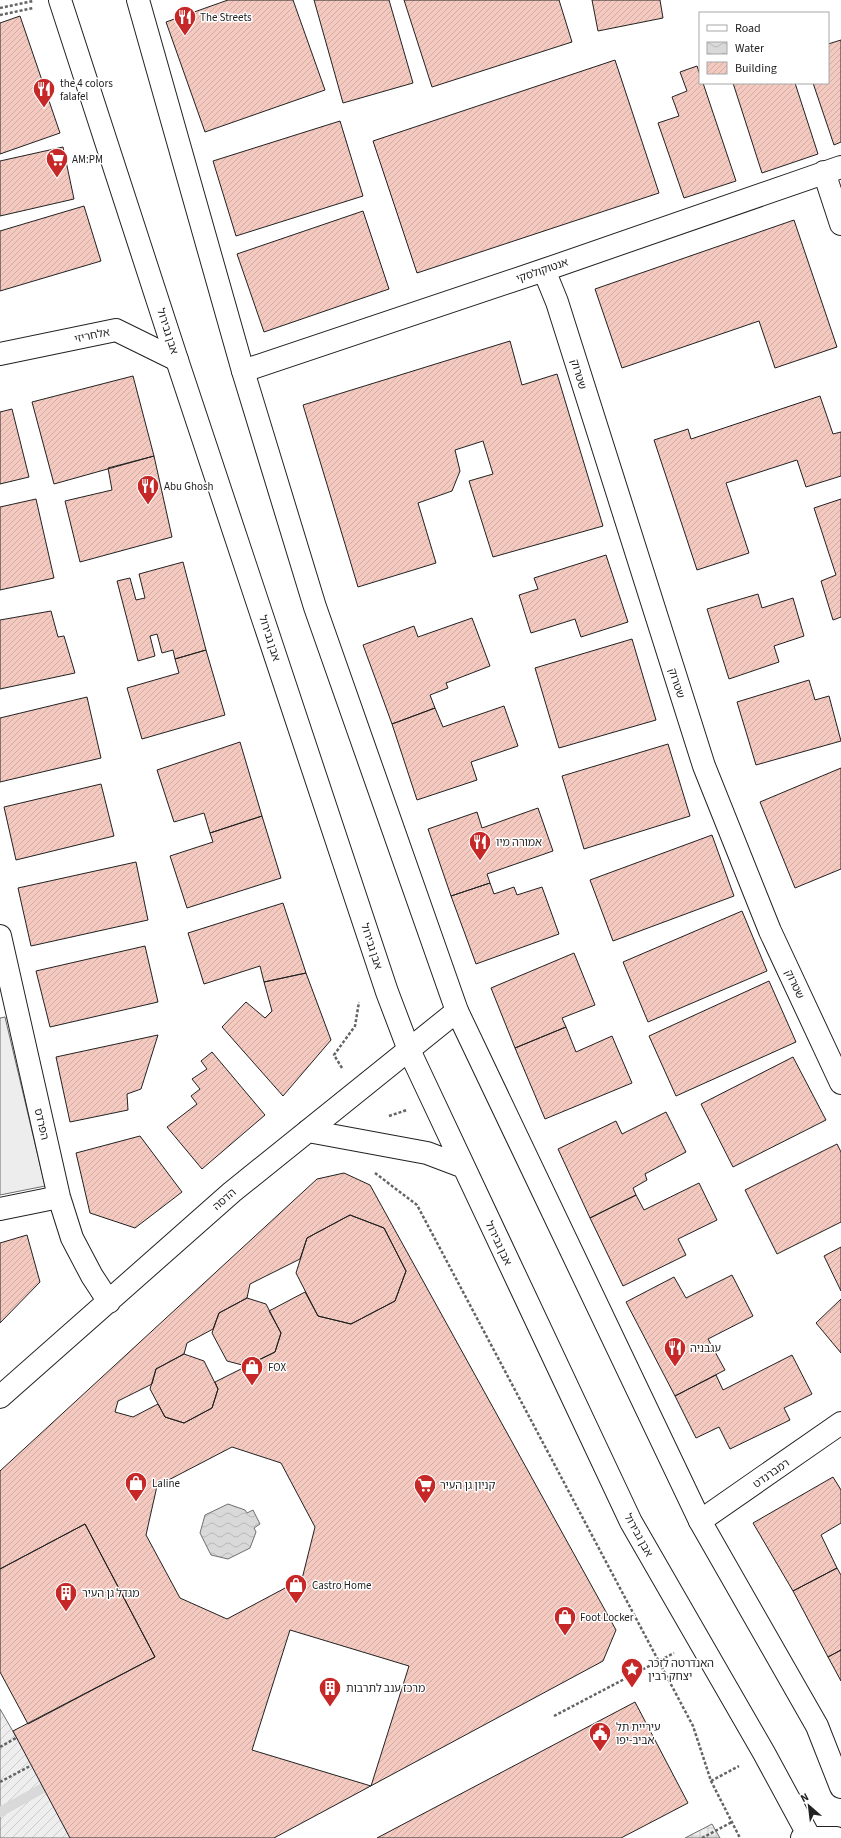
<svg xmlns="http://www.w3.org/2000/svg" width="841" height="1838" viewBox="0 0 841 1838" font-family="'Source Sans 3','Noto Sans Hebrew',sans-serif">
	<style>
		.garden { fill: url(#garden-furrows); stroke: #6f6f6f }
		.parking { fill: #ededed; stroke: #6f6f6f }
		.plaza { fill: url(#plaza-grid); stroke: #6f6f6f }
		.water { fill: url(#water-waves); stroke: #6f6f6f }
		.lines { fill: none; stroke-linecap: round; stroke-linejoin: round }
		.stream { stroke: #d9d9d9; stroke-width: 10 }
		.building { fill: url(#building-hatch); stroke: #222; fill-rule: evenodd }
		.minor-casing { stroke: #222; stroke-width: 24 }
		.major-casing { stroke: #222; stroke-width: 24 }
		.path { stroke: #646464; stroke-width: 2.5; stroke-dasharray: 3 2; stroke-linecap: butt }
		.minor { stroke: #fff; stroke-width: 22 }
		.major { stroke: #fff; stroke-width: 22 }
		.labels { text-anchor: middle; stroke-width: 3; stroke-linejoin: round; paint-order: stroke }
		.poi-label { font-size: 11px; fill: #222; stroke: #fff; text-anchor: start }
		.street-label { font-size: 11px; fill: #222; stroke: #fff }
	</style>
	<defs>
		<pattern id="garden-furrows" width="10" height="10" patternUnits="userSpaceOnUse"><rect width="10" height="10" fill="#eee"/><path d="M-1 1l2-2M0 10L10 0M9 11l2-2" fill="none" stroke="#ccc"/></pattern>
		<pattern id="plaza-grid" width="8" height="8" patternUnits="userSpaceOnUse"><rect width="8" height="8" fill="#ededed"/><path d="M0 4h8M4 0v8" fill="none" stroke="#cbcbcb"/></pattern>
		<pattern id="water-waves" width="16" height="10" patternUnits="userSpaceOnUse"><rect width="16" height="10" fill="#d9d9d9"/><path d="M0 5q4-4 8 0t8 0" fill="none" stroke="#bababa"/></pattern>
		<pattern id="building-hatch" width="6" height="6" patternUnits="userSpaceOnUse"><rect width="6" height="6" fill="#f3c9c0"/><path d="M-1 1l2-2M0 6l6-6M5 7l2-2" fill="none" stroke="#d0aca5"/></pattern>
	</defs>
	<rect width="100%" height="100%" fill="#fff"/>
	<path class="garden" d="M0,1709l75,129h-75z"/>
	<path class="parking" d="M5,1017l40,169 -45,9v-177z"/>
	<path class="plaza" d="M712,1824l8,14h-35z"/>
	<path class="water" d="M228,1504l17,6 2,3 6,-3 7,14 -6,4 2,4 -6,16 -22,11 -17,-4 -11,-22 5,-18z"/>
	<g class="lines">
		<path class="stream" d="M0,1812l43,-24"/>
	</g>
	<path class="building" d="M228,0h65l32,90 -120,42 -39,-110z
		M314,0h75l24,83 -70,20z
		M404,0h155l13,42 -140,45z
		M592,0h68l3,18 -65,13z
		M20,16l40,117 -60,21v-131z
		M841,40v102l-7,3 -21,-62h15v-39z
		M615,60l44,133 -242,80 -44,-132z
		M697,66l3,9v8h3l33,98 -52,17 -26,-75 21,-7 -7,-19 15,-6 -7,-19z
		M733,83h62l23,71 -56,19z
		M340,121l23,75 -127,40 -23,-75z
		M63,147l11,52 -74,17v-55z
		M84,206l17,55 -101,30v-60z
		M363,211l26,78 -125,43 -27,-78z
		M794,220l43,127 -62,21 -16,-47 -137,47 -27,-79z
		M510,341l12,44 35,-11 46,152 -110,31 -24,-76 24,-7 -10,-33 -28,9 5,21 -8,20 -34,12 18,60 -78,24 -55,-182z
		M133,376l21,80 -100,28 -22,-82z
		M820,396l13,38 8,-2v44l-35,11 -9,-27 -71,23 23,70 -52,17 -43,-130 34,-11 3,10z
		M12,409l17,68 -29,7v-72z
		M154,456l18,81 -92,25 -15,-61 47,-11 -4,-22z
		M36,499l18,79 -54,12v-83z
		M841,499v118l-8,3 -12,-39 15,-6 -22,-67z
		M606,555l22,67 -47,15 -6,-18 -44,14 -12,-38 19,-6 -4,-11z
		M183,562l23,88 -31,9 -2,-9 -11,3 -5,-19 -7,2 5,20 -17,5 -21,-80 13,-3 6,22 9,-2 -6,-24z
		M758,594l4,14 31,-10 11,38 -30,10 5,16 -50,17 -22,-70z
		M51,611l7,26 6,-1 11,37 -75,16v-69z
		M472,618l18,48 -44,17 2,5 -18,7 5,13 -43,16 -29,-79 51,-19 4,11z
		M632,639l24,81 -97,28 -24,-80z
		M206,650l19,65 -83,24 -15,-51 52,-15 -4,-14z
		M809,680l6,20 14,-4 12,45 -85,24 -19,-63z
		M87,697l14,61 -101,24v-64z
		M504,706l14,40 -47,16 6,18 -60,20 -25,-76 43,-16 8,19z
		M240,742l22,74 -52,17 -6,-20 -30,9 -17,-52z
		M668,744l22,72 -106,33 -22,-73z
		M841,768v101l-46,19 -35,-86z
		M101,784l13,52 -98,24 -12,-53z
		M538,808l15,43 -66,23 3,9 -39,13 -23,-67 49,-17 5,16z
		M262,816l19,62 -94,30 -17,-52 43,-14 -3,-9z
		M712,835l22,61 -121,45 -23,-61z
		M136,862l12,58 -117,26 -13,-58z
		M490,883l4,11 20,-7 3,8 25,-8 17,47 -83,30 -25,-68z
		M283,903l23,70 -42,9 -4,-16 -56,18 -16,-51z
		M742,911l25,60 -119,51 -25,-60z
		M145,946l13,56 -108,25 -14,-56z
		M574,953l21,52 -33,13 4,9 -51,21 -24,-60z
		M306,973l25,67 -48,56 -61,-69 24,-25 19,16 7,-7 -8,-29z
		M769,981l27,61 -120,54 -27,-60z
		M566,1027l10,25 36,-16 20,47 -87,36 -30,-71z
		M158,1035l-17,54 -14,5 1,16 -58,12 -14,-65z
		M212,1052l53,63 -63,54 -35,-42 30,-23 -6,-8 9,-7 -8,-10 15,-10 -6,-8z
		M793,1057l33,63 -93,47 -32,-63z
		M666,1112l20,40 -41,22 2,6 -14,8 3,7 -46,23 -32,-69 58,-28 6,13z
		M140,1136l42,56 -47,36 -45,-15 -14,-60z
		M837,1144l4,8v70l-64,32 -32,-64z
		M344,1173l26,12 246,445 -13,31 -329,177h-204l-57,-107 142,-74 -70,-133 -85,45v-98l317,-292zM232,1447l49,16 34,64 -13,52 -75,40 -47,-21 -34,-63 11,-49z
		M699,1183l18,37 -39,19 8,16 -63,31 -33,-68 46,-23 8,15z
		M350,1215l34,13 22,43 -11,30 -44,23 -33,-8 -22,-43 11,-35z
		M350,1215l34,13 22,43 -11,30 -44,23 -33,-8 -13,-24 -36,19 12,22 -6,19 -60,30 3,7 -6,19 -28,15 -19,-6 -7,-13 -25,13 -18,-5 3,-11 34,-17 4,-15 28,-15 3,-11 26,-14 6,-16 28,-15 3,-14 50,-25 7,-21z
		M27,1235l13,47 -40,41v-80z
		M841,1247v44l-17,-35z
		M732,1275l21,41 -45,23 17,31 -50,26 -49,-94 48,-25 12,21z
		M247,1298l19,6 15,29 -6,19 -29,14 -19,-5 -15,-28 7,-20z
		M841,1299v54l-25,-30z
		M184,1354l20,7 14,28 -6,19 -28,15 -19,-6 -15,-28 6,-20z
		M792,1355l20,39 -28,14 6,12 -60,29 -11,-22 -23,11 -21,-42 41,-21 7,15z
		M833,1477l8,13v33l-20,12 16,33 -44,23 -40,-68z
		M85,1524l70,133 -127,67 -28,-52v-103z
		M837,1568l4,7v75l-13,7 -35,-66z
		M290,1630l119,36 -38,120 -119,-36z
		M841,1650v31l-13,-24z
		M635,1702l53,101 -67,35h-244z"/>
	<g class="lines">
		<g class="minor-casing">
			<path id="minor" d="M824,172l17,52
				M544,270l13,32 147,464 66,165 71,152
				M0,354l116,-24 61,30
				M243,371l301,-101 297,-103
				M0,936l59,261 13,41 20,38 17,26
				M0,1209l59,-12
				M0,1397l232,-205 225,-181
				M700,1521l141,-98
				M802,1838h34"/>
		</g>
		<g class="major-casing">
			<path id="major" d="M60,0l117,360 210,632 22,58 222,472 133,231 46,85
				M138,0l105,371 72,236 142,404 243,510 117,205 24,61
				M308,1131l119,22 37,14"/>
		</g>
		<path class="path" d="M0,8l33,-7
			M0,15l33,-7
			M342,1068l-8,-13 21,-29 4,-24
			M389,1116l18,-6
			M375,1173l42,32 276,521 18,55 29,57
			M554,1716l120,-63
			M0,1747l16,-9
			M711,1781l28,-15
			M0,1782l32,-17
			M702,1838l30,-16"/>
		<use href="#minor" class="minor"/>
		<use href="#major" class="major"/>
	</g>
	<defs>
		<g id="restaurant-pin" transform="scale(1.15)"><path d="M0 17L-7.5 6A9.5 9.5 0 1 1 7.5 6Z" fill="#c62828" stroke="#fff"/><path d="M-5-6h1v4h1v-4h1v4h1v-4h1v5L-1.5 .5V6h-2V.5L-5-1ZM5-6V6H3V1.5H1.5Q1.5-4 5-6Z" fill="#fff"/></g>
		<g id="supermarket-pin" transform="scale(1.15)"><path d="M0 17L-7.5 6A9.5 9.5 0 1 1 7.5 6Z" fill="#c62828" stroke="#fff"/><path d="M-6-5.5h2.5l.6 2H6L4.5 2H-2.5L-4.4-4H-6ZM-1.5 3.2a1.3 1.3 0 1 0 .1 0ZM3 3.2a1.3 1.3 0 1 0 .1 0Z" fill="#fff"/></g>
		<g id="shop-pin" transform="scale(1.15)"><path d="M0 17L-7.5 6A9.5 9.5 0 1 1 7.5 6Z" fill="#c62828" stroke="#fff"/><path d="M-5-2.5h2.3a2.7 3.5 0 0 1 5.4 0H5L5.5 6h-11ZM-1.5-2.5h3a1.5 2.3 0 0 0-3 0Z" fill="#fff"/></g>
		<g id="building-pin" transform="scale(1.15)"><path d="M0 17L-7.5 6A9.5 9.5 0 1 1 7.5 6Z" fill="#c62828" stroke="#fff"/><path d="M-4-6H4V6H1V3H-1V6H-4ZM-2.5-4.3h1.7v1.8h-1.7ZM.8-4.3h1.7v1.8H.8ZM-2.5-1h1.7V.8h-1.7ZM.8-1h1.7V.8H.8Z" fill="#fff"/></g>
		<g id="sight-pin" transform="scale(1.15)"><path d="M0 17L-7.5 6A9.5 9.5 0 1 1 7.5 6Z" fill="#c62828" stroke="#fff"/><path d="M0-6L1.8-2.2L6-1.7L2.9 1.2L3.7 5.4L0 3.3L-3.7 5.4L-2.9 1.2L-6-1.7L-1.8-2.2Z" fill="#fff"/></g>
		<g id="civic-pin" transform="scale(1.15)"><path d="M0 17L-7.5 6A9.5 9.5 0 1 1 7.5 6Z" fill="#c62828" stroke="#fff"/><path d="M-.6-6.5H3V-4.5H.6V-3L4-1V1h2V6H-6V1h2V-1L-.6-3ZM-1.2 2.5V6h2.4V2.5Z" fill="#fff"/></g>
	</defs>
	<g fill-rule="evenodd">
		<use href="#restaurant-pin" x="185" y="17"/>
		<use href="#restaurant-pin" x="44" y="89"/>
		<use href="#supermarket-pin" x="57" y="159"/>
		<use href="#restaurant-pin" x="148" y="486"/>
		<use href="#restaurant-pin" x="480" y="842"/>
		<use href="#restaurant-pin" x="675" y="1348"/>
		<use href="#shop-pin" x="252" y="1367"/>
		<use href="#shop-pin" x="136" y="1483"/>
		<use href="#supermarket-pin" x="425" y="1485"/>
		<use href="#shop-pin" x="296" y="1585"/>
		<use href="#building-pin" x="66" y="1593"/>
		<use href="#shop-pin" x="565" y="1617"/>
		<use href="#sight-pin" x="632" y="1669"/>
		<use href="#building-pin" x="330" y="1688"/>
		<use href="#civic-pin" x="600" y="1733"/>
	</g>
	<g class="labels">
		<g class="poi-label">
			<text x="200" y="21">The Streets</text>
			<text x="60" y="87">the 4 colors<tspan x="60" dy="13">falafel</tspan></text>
			<text x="72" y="163">AM:PM</text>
			<text x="164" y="490">Abu Ghosh</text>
			<text x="496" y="846">אמורה מיו</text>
			<text x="690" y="1352">עגבניה</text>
			<text x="268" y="1371">FOX</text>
			<text x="152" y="1487">Laline</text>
			<text x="440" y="1489">קניון גן העיר</text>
			<text x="312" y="1589">Castro Home</text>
			<text x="82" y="1597">מגדל גן העיר</text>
			<text x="580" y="1621">Foot Locker</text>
			<text x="648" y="1667">האנדרטה לזכר<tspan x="648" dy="13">יצחק רבין</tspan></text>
			<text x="346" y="1692">מרכז ענב לתרבות</text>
			<text x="616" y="1731">עיריית תל<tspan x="616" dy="13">אביב-יפו</tspan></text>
		</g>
		<g class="street-label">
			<text transform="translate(542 270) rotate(-19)" y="4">אנטוקולסקי</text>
			<text transform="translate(168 331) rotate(72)" y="4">אבן גבירול</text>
			<text transform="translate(92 335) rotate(-12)" y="4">אלחריזי</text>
			<text transform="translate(579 374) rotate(73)" y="4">שטרוק</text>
			<text transform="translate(270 638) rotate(72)" y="4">אבן גבירול</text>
			<text transform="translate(677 683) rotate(72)" y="4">שטרוק</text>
			<text transform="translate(372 946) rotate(72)" y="4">אבן גבירול</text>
			<text transform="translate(795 984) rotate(65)" y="4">שטרוק</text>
			<text transform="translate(42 1124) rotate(77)" y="4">הפרדס</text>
			<text transform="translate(224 1199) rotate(-41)" y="4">הדסה</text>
			<text transform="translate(499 1243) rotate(65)" y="4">אבן גבירול</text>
			<text transform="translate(771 1473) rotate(-35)" y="4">רמברנדט</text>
			<text transform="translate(639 1535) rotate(61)" y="4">אבן גבירול</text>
		</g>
	</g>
	<rect x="699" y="12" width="130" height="72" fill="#ffffff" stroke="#a7a7a7"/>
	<rect x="707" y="25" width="20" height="6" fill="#ffffff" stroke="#a7a7a7"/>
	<text x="735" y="32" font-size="12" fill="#222222">Road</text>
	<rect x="707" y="42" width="20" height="12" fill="url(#water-waves)" stroke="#a7a7a7"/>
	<text x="735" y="52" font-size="12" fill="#222222">Water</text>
	<rect x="707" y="62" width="20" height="12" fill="url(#building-hatch)" stroke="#a7a7a7"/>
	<text x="735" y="72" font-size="12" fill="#222222">Building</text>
	<g transform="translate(809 1806) rotate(332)" stroke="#ffffff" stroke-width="3" paint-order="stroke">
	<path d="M0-3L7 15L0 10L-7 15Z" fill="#222222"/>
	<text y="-6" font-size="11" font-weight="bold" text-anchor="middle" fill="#222222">N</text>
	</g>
</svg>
